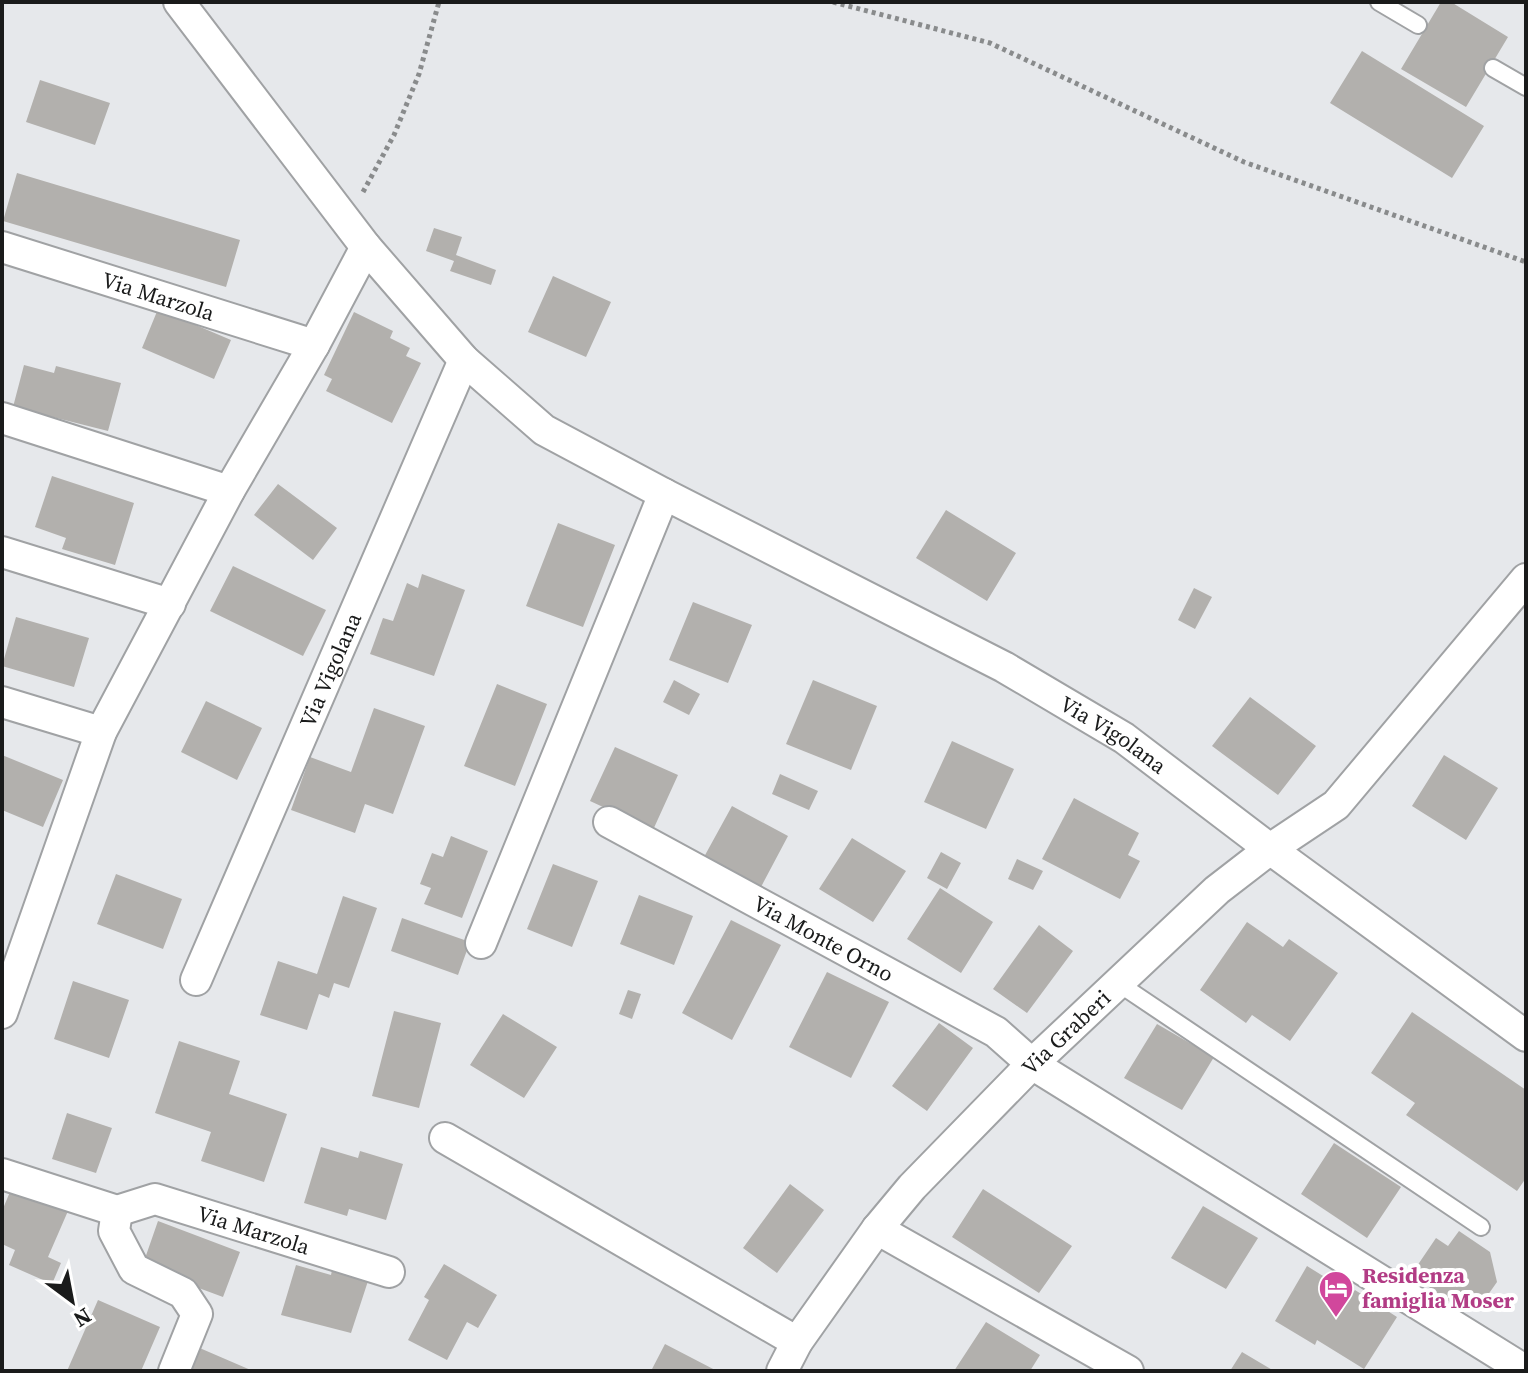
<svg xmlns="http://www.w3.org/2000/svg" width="1528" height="1373" viewBox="0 0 1528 1373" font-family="'Source Serif 4',serif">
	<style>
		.building { fill: #b2b0ad }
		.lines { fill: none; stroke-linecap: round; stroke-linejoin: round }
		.service-casing { stroke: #a0a2a4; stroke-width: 20 }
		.minor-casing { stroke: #a0a2a4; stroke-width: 34 }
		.path { stroke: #898b8c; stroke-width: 5; stroke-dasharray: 4 4; stroke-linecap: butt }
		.service { stroke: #fff; stroke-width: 16 }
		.minor { stroke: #fff; stroke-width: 30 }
		.labels { text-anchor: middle; stroke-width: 8; stroke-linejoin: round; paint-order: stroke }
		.street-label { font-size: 22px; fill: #1a1b1b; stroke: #fff }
		.hotel-label { font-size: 22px; font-weight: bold; fill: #b23c85; stroke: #fff; text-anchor: start }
	</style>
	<rect width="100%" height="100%" fill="#e6e8eb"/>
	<path class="building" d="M1441,2h10l57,35 -42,70 -65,-38z
		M1362,51l122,75 -32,52 -122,-75z
		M40,80l70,23 -15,42 -69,-23z
		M17,173l223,67 -14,47 -223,-66z
		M434,228l28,9 -6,18 40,15 -5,15 -41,-14 4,-10 -28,-10z
		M553,276l58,26 -25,55 -58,-25z
		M158,309l73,31 -17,39 -72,-31z
		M354,312l39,19 -3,7 20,10 -4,8 15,7 -29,60 -66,-32 6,-12 -8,-4z
		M24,365l30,8 2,-7 65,17 -13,48 -95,-24z
		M52,476l82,27 -19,62 -53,-16 4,-11 -31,-11z
		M278,484l59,44 -24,32 -59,-45z
		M946,510l70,43 -29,48 -71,-43z
		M558,523l57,22 -32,82 -57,-21z
		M233,566l93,44 -23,46 -93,-45z
		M422,574l43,16 -31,86 -64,-22 13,-36 10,3 14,-38 11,5z
		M1194,588l18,9 -17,32 -17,-9z
		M693,602l59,23 -24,58 -59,-23z
		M16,617l73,21 -15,49 -72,-21z
		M674,680l26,14 -11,21 -26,-13z
		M813,680l64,26 -26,64 -65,-26z
		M497,684l50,20 -32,82 -51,-20z
		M1250,697l66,49 -38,49 -66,-49z
		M206,701l56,27 -25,52 -56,-28z
		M374,708l51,18 -32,88 -28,-10 -10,29 -64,-23 19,-53 41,15z
		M952,741l62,28 -28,60 -62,-27z
		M615,747l63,28 -25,55 -63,-29z
		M2,755l61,25 -20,47 -41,-17z
		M1444,755l54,33 -32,52 -54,-34z
		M780,774l38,17 -9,19 -37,-16z
		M1074,798l65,35 -11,22 12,6 -20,38 -78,-40z
		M732,806l56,30 -27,51 -57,-30z
		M451,836l37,15 -26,67 -38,-14 7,-16 -11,-4 12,-31 11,4z
		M852,838l54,33 -33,51 -54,-33z
		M941,852l20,11 -14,26 -20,-11z
		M1017,859l26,12 -10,19 -25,-11z
		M553,864l45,17 -26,66 -45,-18z
		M116,874l66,25 -19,50 -66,-25z
		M940,888l53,34 -32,51 -54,-34z
		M639,895l54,21 -19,49 -54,-21z
		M343,896l34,12 -28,80 -15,-5 -5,15 -10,-4 -12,36 -47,-15 18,-54 39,13z
		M402,918l68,24 -12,33 -67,-24z
		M731,920l50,25 -49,95 -50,-27z
		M1247,922l36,25 6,-8 49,34 -48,68 -38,-26 -6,8 -46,-33z
		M1039,925l34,26 -46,62 -34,-24z
		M827,972l62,30 -38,76 -62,-31z
		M73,981l56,19 -20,58 -55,-19z
		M628,990l13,4 -9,25 -13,-5z
		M394,1011l47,12 -22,85 -47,-12z
		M1412,1012l114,78v88l-9,13 -111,-76 9,-12 -44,-30z
		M503,1014l54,33 -33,51 -54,-33z
		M939,1023l34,25 -46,63 -35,-25z
		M1157,1024l57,33 -32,53 -58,-32z
		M179,1041l61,20 -11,33 58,20 -23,68 -63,-21 10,-29 -56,-19z
		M67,1113l45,15 -16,45 -44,-14z
		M1334,1143l67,44 -34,51 -66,-44z
		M321,1147l37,11 2,-7 43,13 -17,56 -37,-11 -2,7 -43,-13z
		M790,1184l34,26 -47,63 -34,-25z
		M12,1187l56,24 -20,46 13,6 -9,21 -43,-19 6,-15 -13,-6v-33z
		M983,1189l89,57 -33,47 -87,-56z
		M1203,1206l55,32 -32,51 -55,-31z
		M158,1221l82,31 -17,45 -81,-30z
		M1459,1231l31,21 7,30 -19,27 -10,-7 -6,9 -43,-31 4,-5 -8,-6 21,-31 12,8z
		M444,1264l53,31 -19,33 -11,-6 -20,38 -39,-20 21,-40 -5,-3z
		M296,1265l35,10 1,-5 36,11 -17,52 -70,-18z
		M1307,1266l45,28 3,-4 42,27 -33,52 -47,-29 -2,5 -40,-24z
		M98,1300l62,27 -19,44h-74z
		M986,1322l54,33 -10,16h-76z
		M665,1344l52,27h-66z
		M195,1346l58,25h-68z
		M1242,1352l32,19h-44z"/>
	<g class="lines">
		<g class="service-casing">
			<path id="service" d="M1379,2l39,23
				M1493,68l33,19
				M1118,983l363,244"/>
		</g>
		<g class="minor-casing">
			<g id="minor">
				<path id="s1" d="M179,2l187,245 98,113 80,70 120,64 340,173 120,71 146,111 256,187"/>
				<path id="s2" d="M2,247l312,98"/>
				<path d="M2,418l227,73"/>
				<path d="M2,552l168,52"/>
				<path d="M2,702l99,30"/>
				<path id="s3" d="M609,822l387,210 36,32 494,307"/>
				<path d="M481,943l183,-449"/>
				<path id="s4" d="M196,980l268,-620"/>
				<path d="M2,1013l99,-281 128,-241 85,-146 52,-98"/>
				<path d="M445,1138l352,204"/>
				<path id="s5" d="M2,1174l115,37 38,-12 234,73"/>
				<path d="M117,1211l-3,20 20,38 49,24 14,21 -23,57"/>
				<path d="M877,1229l251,142"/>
				<path id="s6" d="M782,1371l15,-29 80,-113 35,-42 120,-123 185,-174 53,-41 66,-44 190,-226"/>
			</g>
		</g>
		<path class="path" d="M833,2l157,41 254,119 282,100
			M363,192l31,-57 25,-61 20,-72"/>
		<use href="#service" class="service"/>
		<use href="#minor" class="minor"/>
	</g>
	<defs>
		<g id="hotel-pin" transform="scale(1.8)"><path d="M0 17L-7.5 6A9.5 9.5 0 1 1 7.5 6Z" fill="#d1479c" stroke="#fff"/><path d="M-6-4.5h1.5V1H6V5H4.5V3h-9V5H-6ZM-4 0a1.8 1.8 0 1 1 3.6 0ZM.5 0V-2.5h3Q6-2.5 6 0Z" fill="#fff"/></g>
	</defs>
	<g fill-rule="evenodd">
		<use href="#hotel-pin" x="1336" y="1288"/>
	</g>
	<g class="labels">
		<g class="street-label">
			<text dy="8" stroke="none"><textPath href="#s2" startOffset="164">Via Marzola</textPath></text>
			<text dy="8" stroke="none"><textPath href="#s4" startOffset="338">Via Vigolana</textPath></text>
			<text dy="8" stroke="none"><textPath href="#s1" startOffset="1210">Via Vigolana</textPath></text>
			<text dy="8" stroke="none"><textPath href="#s3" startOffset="244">Via Monte Orno</textPath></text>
			<text dy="8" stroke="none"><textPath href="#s6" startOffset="444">Via Graberi</textPath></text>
			<text dy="8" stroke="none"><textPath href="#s5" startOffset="264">Via Marzola</textPath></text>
		</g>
		<g class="hotel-label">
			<text x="1362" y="1283">Residenza<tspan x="1362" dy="25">famiglia Moser</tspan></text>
		</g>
	</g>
	<rect width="1528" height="1373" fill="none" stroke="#1a1b1b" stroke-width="8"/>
	<g transform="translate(72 1301) rotate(148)" stroke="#ffffff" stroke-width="6" paint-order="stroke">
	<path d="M0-6L14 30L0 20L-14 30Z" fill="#1a1b1b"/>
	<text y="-12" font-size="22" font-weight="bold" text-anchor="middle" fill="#1a1b1b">N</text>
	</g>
</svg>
